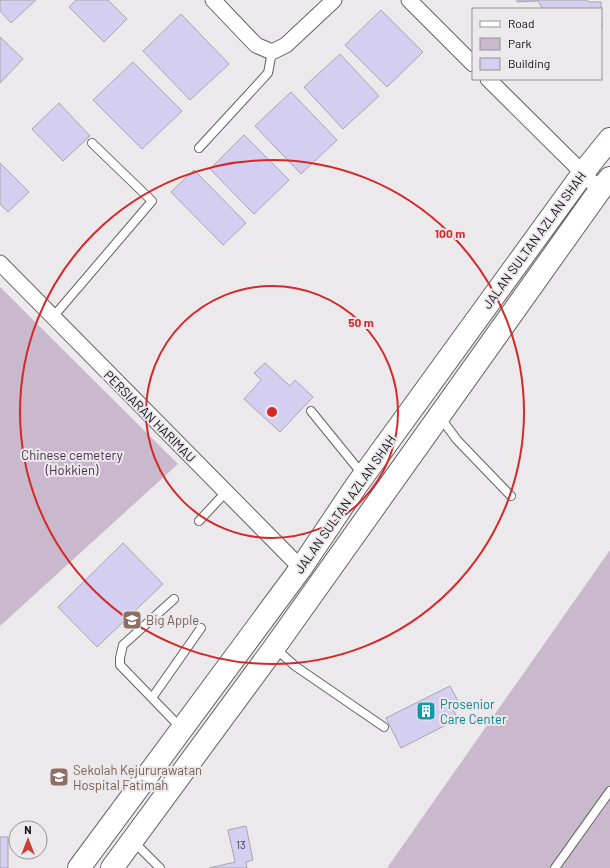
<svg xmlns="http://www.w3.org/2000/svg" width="610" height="868" viewBox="0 0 610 868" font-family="Barlow,sans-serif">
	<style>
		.green { fill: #cab9cd }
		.building { fill: #d4cef0; stroke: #a7a6aa }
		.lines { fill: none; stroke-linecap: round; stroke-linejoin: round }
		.lane-casing { stroke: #646164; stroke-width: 10 }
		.street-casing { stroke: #646164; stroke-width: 17 }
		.primary-casing { stroke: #646164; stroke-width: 24 }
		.lane { stroke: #fff; stroke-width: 8 }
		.street { stroke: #fff; stroke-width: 15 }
		.primary { stroke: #fff; stroke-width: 22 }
		.ring { fill: none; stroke: #d62828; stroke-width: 2 }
		.labels { text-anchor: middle; stroke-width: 4; stroke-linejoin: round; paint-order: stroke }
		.number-label { font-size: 11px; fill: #424049 }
		.street-label { font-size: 13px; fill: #111011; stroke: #ece9ec }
		.park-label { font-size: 13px; fill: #4b2a50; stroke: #ece9ec }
		.education-label { font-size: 13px; fill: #785e54; stroke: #ece9ec; text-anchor: start }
		.culture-label { font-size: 13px; fill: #0d838f; stroke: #ece9ec; text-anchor: start }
		.centre { fill: #d62828; stroke: #ece9ec; stroke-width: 2 }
		.ring-label { font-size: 12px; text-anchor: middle; font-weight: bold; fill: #d62828; stroke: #ece9ec; stroke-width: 4; stroke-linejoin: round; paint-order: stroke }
	</style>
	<rect width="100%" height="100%" fill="#ece9ec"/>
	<path class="green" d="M0,287l178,177 -178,162z
		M610,550v318h-223z"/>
	<path class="building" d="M0,0h36l-25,23 -11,-12z
		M76,0h32l19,19 -23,23 -35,-35z
		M517,0h70l2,2h12l1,25 -1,-18h-58l-5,-8 -21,1z
		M381,10l42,42 -36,35 -42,-42z
		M181,14l48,50 -39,36 -47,-49z
		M0,37l23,22 -23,24z
		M340,54l39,42 -36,33 -39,-42z
		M133,62l49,49 -40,38 -49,-49z
		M291,92l46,48 -36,34 -46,-48z
		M59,103l31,33 -27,25 -31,-32z
		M244,135l45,45 -35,34 -44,-45z
		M0,163l29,29 -21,20 -8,-8z
		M194,170l52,53 -23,22 -52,-53z
		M265,363l25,23 5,-6 18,17 -33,35 -36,-33 17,-19 -7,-7z
		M123,543l40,41 -66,63 -39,-40z
		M450,686l8,15 -7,4 7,14 -57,29 -15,-30z
		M246,826l7,34 -7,2 1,6h-38l26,-6 -7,-32z
		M0,837h8v31h-8z"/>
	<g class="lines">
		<g class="lane-casing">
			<path id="lane" d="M199,148l69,-75 4,-21
				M53,317l99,-116 -60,-58
				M311,411l52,64
				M440,417l17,23 54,56
				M199,521l27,-29
				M174,599l-51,46 -3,13v7l62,64
				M275,648l20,18 89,61
				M152,698l49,-70
				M133,841l27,27
				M555,868l55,-77"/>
		</g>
		<g class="street-casing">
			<path id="street" d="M213,0l43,45 16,7 14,-7 48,-45
				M409,0l64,64
				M488,79l112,111
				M0,263l301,305"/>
		</g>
		<g class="primary-casing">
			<path id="primary" d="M79,868l222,-300 55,-82 233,-321 21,-26
				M112,868l162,-220 326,-458 10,-12"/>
		</g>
		<use href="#lane" class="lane"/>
		<use href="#street" class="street"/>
		<use href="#primary" class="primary"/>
	</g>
	<g class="ring">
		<circle cx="272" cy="412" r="126"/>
		<circle cx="272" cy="412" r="252"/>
	</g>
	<defs>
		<g id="school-square" transform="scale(1)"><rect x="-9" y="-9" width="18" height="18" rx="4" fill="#8d6e63" stroke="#ece9ec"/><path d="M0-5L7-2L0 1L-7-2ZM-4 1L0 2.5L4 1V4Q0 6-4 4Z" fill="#fff"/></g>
		<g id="building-square" transform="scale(1)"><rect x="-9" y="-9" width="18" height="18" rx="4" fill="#0f9aa8" stroke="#ece9ec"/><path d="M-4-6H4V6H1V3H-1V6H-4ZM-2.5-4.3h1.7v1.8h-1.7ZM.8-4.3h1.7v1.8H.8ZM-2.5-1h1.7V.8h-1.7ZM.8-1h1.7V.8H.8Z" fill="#fff"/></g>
		<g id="university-square" transform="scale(1)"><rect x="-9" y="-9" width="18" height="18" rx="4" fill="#8d6e63" stroke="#ece9ec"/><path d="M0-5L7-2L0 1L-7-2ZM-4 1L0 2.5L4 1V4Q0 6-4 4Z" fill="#fff"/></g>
	</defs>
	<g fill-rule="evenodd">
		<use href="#school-square" x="132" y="620"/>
		<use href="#building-square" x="426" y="711"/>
		<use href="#university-square" x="59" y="777"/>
	</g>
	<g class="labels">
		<g class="number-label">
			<text x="241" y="849">13</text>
		</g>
		<g class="street-label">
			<text transform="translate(534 240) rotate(-54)" y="5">JALAN SULTAN AZLAN SHAH</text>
			<text transform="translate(150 416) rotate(45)" y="5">PERSIARAN HARIMAU</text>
			<text transform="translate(345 504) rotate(-55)" y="5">JALAN SULTAN AZLAN SHAH</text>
		</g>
		<g class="park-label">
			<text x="72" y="460">Chinese cemetery<tspan x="72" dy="15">(Hokkien)</tspan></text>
		</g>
		<g class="education-label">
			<text x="146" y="625">Big Apple</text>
			<text x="73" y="775">Sekolah Kejururawatan<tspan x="73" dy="15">Hospital Fatimah</tspan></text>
		</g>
		<g class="culture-label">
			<text x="440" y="709">Prosenior<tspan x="440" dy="15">Care Center</tspan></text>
		</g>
	</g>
	<circle cx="272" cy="412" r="6" class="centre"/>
	<g class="ring-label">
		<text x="450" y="238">100 m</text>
		<text x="361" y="327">50 m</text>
	</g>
	<rect x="472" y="8" width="130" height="72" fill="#ece9ec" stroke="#949294"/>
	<rect x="480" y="21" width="20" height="6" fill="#ffffff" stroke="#949294"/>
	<text x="508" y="28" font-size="12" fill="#111011">Road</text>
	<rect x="480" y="38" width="20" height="12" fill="#cab9cd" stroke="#949294"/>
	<text x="508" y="48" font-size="12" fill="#111011">Park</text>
	<rect x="480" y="58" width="20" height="12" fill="#d4cef0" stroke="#949294"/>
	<text x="508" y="68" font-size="12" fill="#111011">Building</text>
	<g transform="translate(28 840)"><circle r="19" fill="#ece9ec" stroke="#949294"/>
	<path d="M0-3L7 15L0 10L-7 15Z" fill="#cd3f34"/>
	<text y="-6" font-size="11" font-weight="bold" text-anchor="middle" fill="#111011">N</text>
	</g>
</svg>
